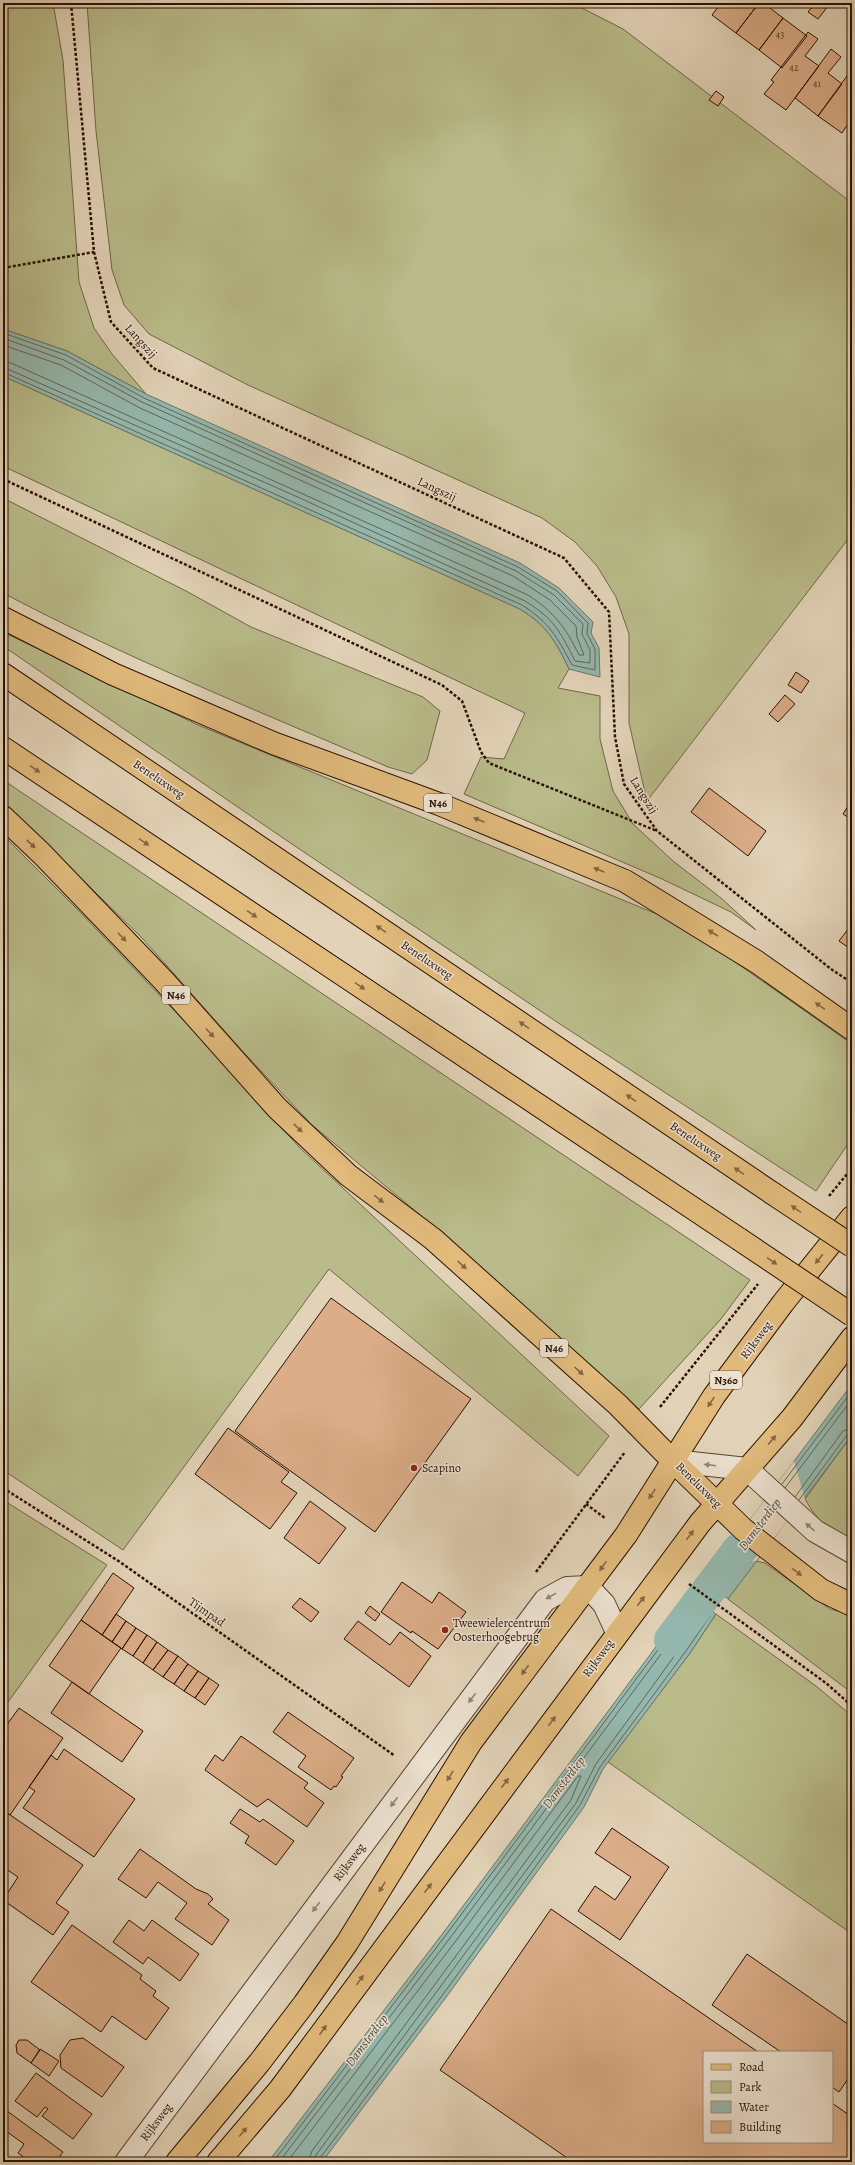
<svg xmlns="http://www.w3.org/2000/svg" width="855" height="2165" viewBox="0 0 855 2165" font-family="Alegreya,serif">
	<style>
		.green { fill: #b9bb8a; stroke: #726645 }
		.water { fill: #95b8ae; stroke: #6a7568 }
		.pier { fill: #e2d3b8 }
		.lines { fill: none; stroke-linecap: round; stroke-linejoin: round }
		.shore { stroke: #606457; stroke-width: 1 }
		.canal { stroke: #95b8ae; stroke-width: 34 }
		.building { fill: #dbad88; stroke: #2a1000 }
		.minor-casing { stroke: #58412e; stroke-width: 24 }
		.major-casing { stroke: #2a1000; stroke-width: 24 }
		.highway-casing { stroke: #2a1000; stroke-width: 24 }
		.path { stroke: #2a1000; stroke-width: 2.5; stroke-dasharray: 3 2; stroke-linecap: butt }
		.minor { stroke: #ece2d1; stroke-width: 22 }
		.major { stroke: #e1ba7c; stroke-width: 22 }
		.highway { stroke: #e1ba7c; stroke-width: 22 }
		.highway-bridge-casing { stroke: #2a1000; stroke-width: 24; stroke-linecap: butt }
		.highway-bridge { stroke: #e1ba7c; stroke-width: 22 }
		.oneway { fill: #86653e }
		.oneway2 { fill: #958473 }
		.poi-dot { fill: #8f2418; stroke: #ece2d1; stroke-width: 1.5 }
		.labels { text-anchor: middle; stroke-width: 3; stroke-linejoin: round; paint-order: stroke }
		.number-label { font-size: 10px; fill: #563722 }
		.shield { fill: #ece2d1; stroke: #644f3f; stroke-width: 1 }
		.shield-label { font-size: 11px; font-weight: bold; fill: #2a1000 }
		.street-label { font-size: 12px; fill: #2a1000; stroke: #ece2d1 }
		.poi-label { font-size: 12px; fill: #2a1000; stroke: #ece2d1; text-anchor: start }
		.water-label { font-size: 13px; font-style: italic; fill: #4f4b3d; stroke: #ece2d1 }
	</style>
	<rect width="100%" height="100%" fill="#e2d3b8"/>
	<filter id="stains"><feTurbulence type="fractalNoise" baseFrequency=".005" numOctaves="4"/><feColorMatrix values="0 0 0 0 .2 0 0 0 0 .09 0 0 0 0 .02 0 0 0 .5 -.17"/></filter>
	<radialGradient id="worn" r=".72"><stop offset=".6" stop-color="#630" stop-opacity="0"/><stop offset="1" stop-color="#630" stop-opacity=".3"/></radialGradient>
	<path class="green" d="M3,3h50l10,57 16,222 15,46 18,26 34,40 -79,-43 -64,-22z
		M87,3h485l51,26 229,174v331l-205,267 -18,-78v-89l-13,-37 -19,-31 -22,-24 -33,-24 -294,-133 -99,-51 -25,-29 -12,-35 -16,-139z
		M3,376l517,233c26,16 36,32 49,60l-11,19 42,8v43l13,52 20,33 40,37 48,37 35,32 -25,-18 -69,-33 -198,-85 17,-37 23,2 21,-46 -522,-247z
		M3,498l185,94 63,35 172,70 17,14 -13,49 -15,14 -24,-7c-129,-56 -260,-108 -385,-174z
		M3,632l195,93 483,199 171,120v94l-36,53 -256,-167 -277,-186 -280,-192z
		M3,780l686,459 61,41 -29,39 -82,90 -196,-175 -132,-110 -65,-69 -103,-116 -140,-137z
		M3,835l72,72 115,120 110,121 309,288 -31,40 -249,-207 -206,281 -120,-80z
		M852,1435v106c-24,-13 -33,-17 -47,-42z
		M3,1500l104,65 -104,144z
		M756,1561l9,2 65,46 22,6v78l-124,-94z
		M716,1614l100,72 36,30v218l-244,-172 82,-109z"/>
	<path class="water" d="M3,329l64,22 79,43 374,169 39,25 34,34 -2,11 8,15 1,29 -31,-8c-13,-28 -23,-44 -49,-60l-517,-233z
		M852,1384v51l-124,164 -24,-18z
		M693,1597l23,17 -26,39 -87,116 -19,38 -137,189 -125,166h-54l175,-229z"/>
	<path class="pier" d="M794,1461l11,38 -49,62 -41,5z"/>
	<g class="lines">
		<path class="shore" d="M3,333l63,22 78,43 374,169 39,24 31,32 -1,11 8,15v21l-23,-5c-15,-28 -22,-42 -50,-60l-519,-233
			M3,338l61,22 78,42 374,169 38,24 29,29 -1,10 8,16v13l-15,-2c-15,-30 -21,-42 -50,-60l-234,-107 -288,-127
			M3,345l58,20 79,43 373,168 37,24 26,26 1,11 7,18h-5c-13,-27 -25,-43 -51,-60l-517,-232 -8,-2
			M782,1484l70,-93
			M785,1488l67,-89
			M795,1497l48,-66 9,-3
			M799,1500l48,-65 5,-2
			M739,1541l-28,38v2l16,11 29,-37
			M743,1544l-25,34v2l9,5 25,-34
			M273,2162l173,-227 246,-331h3l15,12 -24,35 -86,116 -20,38 -136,188 -124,165 -1,4
			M279,2162l171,-224 243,-327h3l6,7 -106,146 -20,39 -260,352 -2,7
			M287,2162l168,-220 123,-166h3l-10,24 -259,351 -4,11"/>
		<path class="canal" d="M671,1640l68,-90"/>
	</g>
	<path class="building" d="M721,3l1,1 37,-1 -23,30 -24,-18z
		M759,3h14l-3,5 13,10 -24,32 -23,-17z
		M815,3h10l3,3 -10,13 -10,-7z
		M783,18l24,18 -25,32 -23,-18z
		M808,32l10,7 -13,17 14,10 -33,44 -22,-16 10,-12 -3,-2z
		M831,49l10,8 -13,16 14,11 -24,32 -23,-18z
		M852,69v49l-10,15 -24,-17z
		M716,91l8,6 -6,9 -9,-6z
		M796,672l13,9 -8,12 -13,-8z
		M785,695l10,9 -17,18 -9,-8z
		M709,788l57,43 -18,25 -57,-44z
		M850,803l2,1v16l-9,-6z
		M852,924v26l-13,-9z
		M331,1298l140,101 -96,133 -140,-101z
		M228,1428l61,44 -8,10 16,11 -27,36 -75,-55z
		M310,1501l36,27 -27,36 -35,-26z
		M113,1573l21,15 -32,47 -21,-15z
		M402,1582l30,21 7,-11 27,20 -28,37 -26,-18 -1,2 -30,-21z
		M300,1598l19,14 -8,10 -19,-15z
		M370,1606l10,8 -5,7 -10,-8z
		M116,1614l10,7 -14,21 -10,-7z
		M81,1620l40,28 -32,46 -40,-28z
		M126,1621l10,7 -14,21 -10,-7z
		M358,1621l32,24 10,-13 31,24 -22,31 -65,-48z
		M136,1628l11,7 -14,21 -11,-7z
		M147,1635l10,7 -14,21 -10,-7z
		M157,1642l11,8 -15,20 -10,-7z
		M168,1650l10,6 -15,21 -10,-7z
		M178,1656l10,8 -14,20 -11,-7z
		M188,1664l10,7 -14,20 -10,-7z
		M198,1671l11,7 -14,20 -11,-7z
		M209,1678l10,7 -14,20 -10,-7z
		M72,1682l71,49 -21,31 -71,-49z
		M19,1708l44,30 -53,77 -7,-5v-80z
		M288,1712l66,46 -13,18 2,1 -7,10 -2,-1 -3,4 -33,-23 8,-11 -33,-24z
		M241,1736l67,47 -4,5 20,15 -17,24 -39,-28 -11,8 -52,-37 10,-15 8,6z
		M64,1749l71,50 -41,58 -71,-49 12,-17 -6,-4 22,-32 6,5z
		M240,1809l20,13 3,-3 31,22 -18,24 -31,-22 4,-7 -19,-13z
		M3,1810l80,55 -27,38 13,9 -16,23 -50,-35 15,-23 -15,-10z
		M612,1828l57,39 -49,73 -42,-29 17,-25 20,14 16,-23 -36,-24z
		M140,1849l56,40 12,5 5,5 -5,5 21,16 -17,25 -37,-26 12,-16 -29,-21 -12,16 -28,-19z
		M551,1909l207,143h-54v90h128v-39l20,14v36l-6,9h-273l-133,-92z
		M129,1920l15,11 8,-11 47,34 -19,27 -32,-24 -5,7 -30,-22z
		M72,1925l70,50 -2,4 16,12 -3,5 16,12 -23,32 -34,-24 -11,16 -70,-50z
		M747,1954l105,73v46l-13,19 -7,-5v-35h-51l-69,-47z
		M83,2038l41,29 -22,30 -41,-29 -1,-13 10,-15z
		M19,2040h8l13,10 -9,13 -14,-10 -1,-8z
		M40,2049l19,12 -10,15 -18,-13z
		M36,2073l56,41 -19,25 -31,-23 6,-7 -3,-2 -8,10 -22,-16z
		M3,2108l60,44 -7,10h-26l-12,-9 6,-9 -21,-15z"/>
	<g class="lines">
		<g class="minor-casing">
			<path id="minor" d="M673,1461l74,8 68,62 37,21
				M126,2162l419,-562 22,-12 21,-1 16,17 13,28"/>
		</g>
		<g class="major-casing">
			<path id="major" d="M673,1461l70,68 78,61 31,15
				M177,2162l82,-99 45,-59 43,-61 124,-201 155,-207 88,-139 69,-93 69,-86
				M218,2162l62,-73 420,-566 92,-105 60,-80"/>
		</g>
		<g class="highway-casing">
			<path id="highway" d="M3,618l110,56 160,69 166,61 186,77 132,81 95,67
				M3,674l769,519
				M3,748l736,491
				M3,817l39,37 122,127 113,127 71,67 85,64 185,166 55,56"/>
		</g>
		<path class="path" d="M71,3l23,249 17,70 42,46 411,190 45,54 6,125 9,47 33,47 174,138 21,14
			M3,268l91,-16
			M3,479l439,206 20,16 19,51 8,11 168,68
			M829,1196l23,-28
			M660,1407l98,-123
			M3,1488l117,74 275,194
			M586,1504l19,14
			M536,1572l89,-120
			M3,1574l4,3 -4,5
			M689,1584l137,99 26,23"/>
		<use href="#minor" class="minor"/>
		<use href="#major" class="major"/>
		<use href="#highway" class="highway"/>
		<g class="highway-bridge-casing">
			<path id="highway-bridge" d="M772,1193l80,53
				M739,1239l113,76"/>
		</g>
		<use href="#highway-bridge" class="highway-bridge"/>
	</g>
	<defs><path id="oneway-solid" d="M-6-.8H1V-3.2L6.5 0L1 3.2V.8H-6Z"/></defs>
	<g class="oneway">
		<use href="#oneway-solid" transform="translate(35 769) rotate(34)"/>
		<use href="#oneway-solid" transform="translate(479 820) rotate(-157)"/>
		<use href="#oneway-solid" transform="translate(144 842) rotate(34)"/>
		<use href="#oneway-solid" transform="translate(31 844) rotate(43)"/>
		<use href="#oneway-solid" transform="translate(599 870) rotate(-157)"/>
		<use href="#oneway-solid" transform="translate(252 914) rotate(34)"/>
		<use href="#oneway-solid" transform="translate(381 929) rotate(-146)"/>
		<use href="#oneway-solid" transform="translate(713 933) rotate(-148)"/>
		<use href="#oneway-solid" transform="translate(122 937) rotate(46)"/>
		<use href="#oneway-solid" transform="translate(360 986) rotate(34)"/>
		<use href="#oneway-solid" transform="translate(820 1006) rotate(-145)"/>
		<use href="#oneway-solid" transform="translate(524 1025) rotate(-146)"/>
		<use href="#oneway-solid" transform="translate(210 1033) rotate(48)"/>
		<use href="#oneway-solid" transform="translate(631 1098) rotate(-146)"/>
		<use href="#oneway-solid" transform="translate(298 1128) rotate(44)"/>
		<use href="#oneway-solid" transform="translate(739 1171) rotate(-146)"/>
		<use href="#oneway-solid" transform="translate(379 1199) rotate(37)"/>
		<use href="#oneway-solid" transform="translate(796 1209) rotate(-146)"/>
		<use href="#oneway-solid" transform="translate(819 1259) rotate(129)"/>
		<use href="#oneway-solid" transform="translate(772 1261) rotate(34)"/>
		<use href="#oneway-solid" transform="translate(462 1265) rotate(42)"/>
		<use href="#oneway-solid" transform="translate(579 1371) rotate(42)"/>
		<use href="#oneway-solid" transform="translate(711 1402) rotate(123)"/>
		<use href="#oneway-solid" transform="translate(772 1440) rotate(-49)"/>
		<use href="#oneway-solid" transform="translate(652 1494) rotate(123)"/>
		<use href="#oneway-solid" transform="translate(690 1535) rotate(-53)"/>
		<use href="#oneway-solid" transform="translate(603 1566) rotate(126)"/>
		<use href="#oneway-solid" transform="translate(797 1572) rotate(37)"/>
		<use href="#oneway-solid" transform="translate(641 1601) rotate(-53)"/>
		<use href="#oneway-solid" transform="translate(525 1670) rotate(127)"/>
		<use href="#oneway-solid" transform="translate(552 1721) rotate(-54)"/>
		<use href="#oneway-solid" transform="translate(450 1776) rotate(122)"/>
		<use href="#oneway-solid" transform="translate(505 1783) rotate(-53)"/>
		<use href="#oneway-solid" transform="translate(382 1887) rotate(122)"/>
		<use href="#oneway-solid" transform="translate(428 1888) rotate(-53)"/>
		<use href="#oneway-solid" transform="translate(360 1980) rotate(-54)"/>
		<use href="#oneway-solid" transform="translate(323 2030) rotate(-54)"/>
		<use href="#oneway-solid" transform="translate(243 2132) rotate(-50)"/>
	</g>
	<g class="oneway2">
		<use href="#oneway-solid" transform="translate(710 1465) rotate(-173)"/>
		<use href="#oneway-solid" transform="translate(810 1527) rotate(-139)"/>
		<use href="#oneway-solid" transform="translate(551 1596) rotate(151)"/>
		<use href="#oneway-solid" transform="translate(472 1698) rotate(127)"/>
		<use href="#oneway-solid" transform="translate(394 1802) rotate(127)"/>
		<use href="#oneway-solid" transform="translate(316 1907) rotate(127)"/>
	</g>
	<g class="poi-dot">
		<circle cx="414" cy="1468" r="4"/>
		<circle cx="445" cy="1630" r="4"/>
	</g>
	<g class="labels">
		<g class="number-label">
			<text x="780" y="38">43</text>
			<text x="794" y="71">42</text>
			<text x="817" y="87">41</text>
		</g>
		<g class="shield">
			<rect x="424" y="794" width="28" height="18" rx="3"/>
			<rect x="162" y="986" width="28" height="18" rx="3"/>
			<rect x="540" y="1339" width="28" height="18" rx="3"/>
			<rect x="710" y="1371" width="32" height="18" rx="3"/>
		</g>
		<g class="shield-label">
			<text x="438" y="807">N46</text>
			<text x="176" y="999">N46</text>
			<text x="554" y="1352">N46</text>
			<text x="726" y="1384">N360</text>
		</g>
		<g class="street-label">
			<text transform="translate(141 341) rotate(48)" y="4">Langszij</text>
			<text transform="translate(437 489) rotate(25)" y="4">Langszij</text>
			<text transform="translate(159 779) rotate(34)" y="4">Beneluxweg</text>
			<text transform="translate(644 795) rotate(58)" y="4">Langszij</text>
			<text transform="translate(427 960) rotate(34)" y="4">Beneluxweg</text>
			<text transform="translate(696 1141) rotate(34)" y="4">Beneluxweg</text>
			<text transform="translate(756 1340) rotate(-53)" y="4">Rijksweg</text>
			<text transform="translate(699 1485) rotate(45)" y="4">Beneluxweg</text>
			<text transform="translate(207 1612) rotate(35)" y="4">Tijmpad</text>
			<text transform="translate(598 1658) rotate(-54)" y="4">Rijksweg</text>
			<text transform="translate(349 1862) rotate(-53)" y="4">Rijksweg</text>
			<text transform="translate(156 2122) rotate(-53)" y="4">Rijksweg</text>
		</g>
		<g class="poi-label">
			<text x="422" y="1472">Scapino</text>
			<text x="453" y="1627">Tweewielercentrum<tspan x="453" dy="14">Oosterhoogebrug</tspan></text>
		</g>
		<g class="water-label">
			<text transform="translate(759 1524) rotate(-53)" y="5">Damsterdiep</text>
			<text transform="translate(563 1782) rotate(-53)" y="5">Damsterdiep</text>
			<text transform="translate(366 2040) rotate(-53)" y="5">Damsterdiep</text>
		</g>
	</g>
	<rect width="855" height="2165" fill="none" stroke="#e2d3b8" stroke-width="16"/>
	<rect x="4" y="4" width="847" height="2157" fill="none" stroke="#2a1000" stroke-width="2"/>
	<rect x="8" y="8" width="839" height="2149" fill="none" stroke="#2a1000"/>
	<rect x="703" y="2051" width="130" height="92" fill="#ece2d1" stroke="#9e8e7d"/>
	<rect x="711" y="2064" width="20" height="6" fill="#e1ba7c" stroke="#9e8e7d"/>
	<text x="739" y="2071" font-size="12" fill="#2a1000">Road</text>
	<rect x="711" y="2081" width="20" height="12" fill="#b9bb8a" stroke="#9e8e7d"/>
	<text x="739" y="2091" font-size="12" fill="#2a1000">Park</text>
	<rect x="711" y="2101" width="20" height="12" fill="#95b8ae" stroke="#9e8e7d"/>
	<text x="739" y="2111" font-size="12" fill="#2a1000">Water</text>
	<rect x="711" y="2121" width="20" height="12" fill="#dbad88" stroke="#9e8e7d"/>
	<text x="739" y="2131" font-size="12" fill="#2a1000">Building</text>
	<rect width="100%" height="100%" filter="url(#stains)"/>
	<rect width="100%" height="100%" fill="url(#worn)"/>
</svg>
